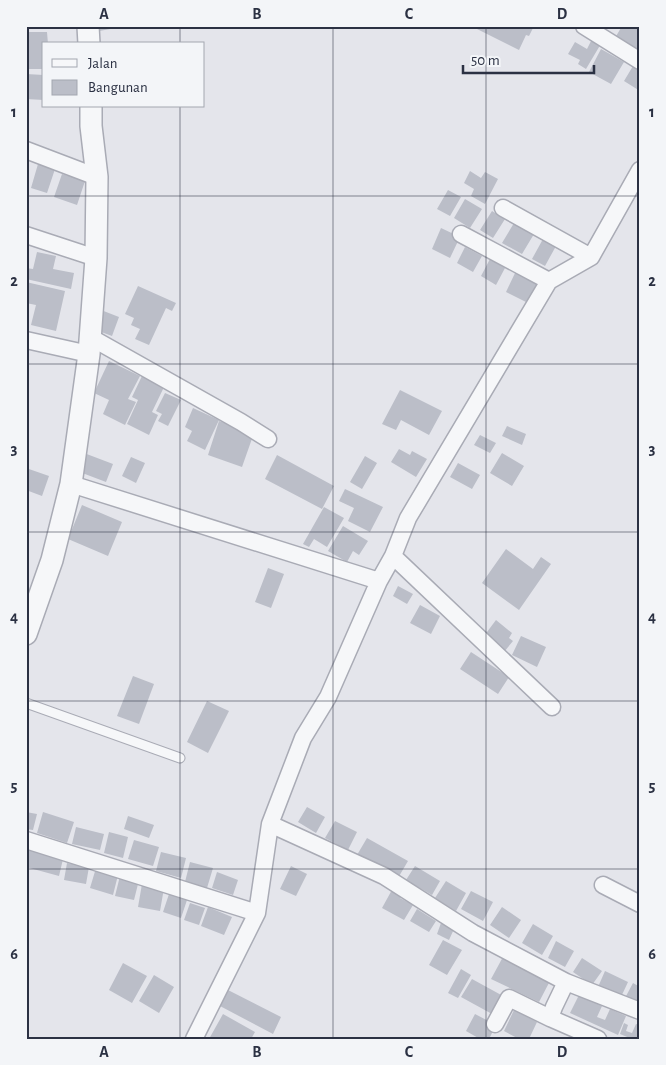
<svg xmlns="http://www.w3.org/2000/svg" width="666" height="1065" viewBox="0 0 666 1065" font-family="'Alegreya Sans',sans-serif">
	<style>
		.building { fill: #bbbec8 }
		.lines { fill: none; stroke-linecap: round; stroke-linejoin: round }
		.service-casing { stroke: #a9abb5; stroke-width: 11 }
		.minor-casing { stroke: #a9abb5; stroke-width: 19 }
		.tertiary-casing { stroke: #a9abb5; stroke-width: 24 }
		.service { stroke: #f6f7f9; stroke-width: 9 }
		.minor { stroke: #f6f7f9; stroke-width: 16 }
		.tertiary { stroke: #f6f7f9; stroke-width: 21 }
		.grid { fill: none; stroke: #2b3143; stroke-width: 1; stroke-opacity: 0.55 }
		.neatline { fill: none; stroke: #2b3143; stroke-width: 2 }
		.grid-label { font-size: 16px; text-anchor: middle; font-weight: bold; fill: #2b3143 }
	</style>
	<rect width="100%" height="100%" fill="#e4e5eb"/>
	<path class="building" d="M98,26h24v1l-23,4z
		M478,26h56l-5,10 -3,-1 -7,15 -42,-21z
		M622,26h18v27l-25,-15z
		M26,32h21l1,12h-4v25h-18z
		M593,37l9,5 -16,27 -8,-5 2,-4 -12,-6 7,-12 12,7z
		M601,49l23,13 -13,22 -22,-12z
		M633,66l7,4v21l-16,-10z
		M26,74l18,1v25l-18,-1z
		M38,164l17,5 -8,24 -16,-5z
		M470,171l11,7 4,-6 13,7 -13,25 -14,-8 3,-7 -10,-6z
		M62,174l23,7 -8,24 -23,-8z
		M448,190l13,7 -11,19 -13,-7z
		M465,199l17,10 -12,19 -16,-10z
		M492,211l13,8 -12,19 -13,-8z
		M514,223l20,11 -12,20 -20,-11z
		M441,228l19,9 -10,21 -18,-9z
		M543,239l13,7 -11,20 -13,-7z
		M465,247l17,9 -9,16 -16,-9z
		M37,252l19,4 -3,13 21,4 -3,16 -45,-10v-11l7,1z
		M490,259l15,9 -9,17 -15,-9z
		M516,271l24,13 -10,20 -24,-12z
		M26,282l39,9 -9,40 -25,-6 5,-20 -10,-2z
		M138,286l38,17 -4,8 -6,-3 -17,37 -14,-6 5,-10 -9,-4 3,-7 -9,-4z
		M101,310l18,7 -7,19 -19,-7z
		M109,361l31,15 -12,23 8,3 -11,23 -22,-11 6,-14 -15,-7z
		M142,376l22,11 -12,25 6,3 -9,20 -22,-11 11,-24 -6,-3z
		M400,390l42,21 -13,24 -28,-15 -5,10 -14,-6z
		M165,393l16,7 -13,26 -10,-5 4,-7 -6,-3z
		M193,408l26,12 -14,30 -18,-9 5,-10 -7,-4z
		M219,421l35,12 -12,34 -34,-12z
		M507,426l19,8 -4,11 -20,-9z
		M480,435l16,8 -6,10 -16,-8z
		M399,449l11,6 2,-4 15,8 -11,18 -25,-15z
		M84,453l29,11 -7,18 -29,-11z
		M502,453l22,13 -12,20 -22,-13z
		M277,455l57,31 -12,23 -57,-30z
		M365,456l12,7 -15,26 -12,-7z
		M131,457l14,6 -9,20 -14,-7z
		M458,463l22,12 -8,14 -22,-12z
		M26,468l23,8 -7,20 -16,-6z
		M345,489l38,18 -13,25 -22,-11 6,-13 -15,-7z
		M82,505l40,17 -14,34 -40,-17z
		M324,507l20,11 -17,29 -13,-8 -5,8 -6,-3z
		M343,526l25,15 -9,14 -6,-4 -6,11 -19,-11z
		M506,549l27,20 8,-12 10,7 -32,46 -37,-27z
		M268,568l16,6 -13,34 -16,-6z
		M398,586l15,8 -6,10 -14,-8z
		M420,605l20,11 -9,18 -21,-11z
		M496,620l16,13 -3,5 4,3 -9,11 -20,-16z
		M521,636l25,11 -9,20 -25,-12z
		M471,652l38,25 -11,17 -38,-25z
		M133,676l21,8 -15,40 -22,-8z
		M207,701l22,10 -21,42 -21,-11z
		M307,807l18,10 -9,16 -18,-11z
		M26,812l11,2 -4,16 -7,-1z
		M43,812l31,10 -7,21 -30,-10z
		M128,816l26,9 -5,13 -25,-9z
		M335,821l22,11 -9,18 -23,-12z
		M76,827l28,7 -4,16 -28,-6z
		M109,832l19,5 -5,21 -19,-5z
		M367,838l41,23 -10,17 -41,-23z
		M134,840l25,7 -6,19 -25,-7z
		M26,849l37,10 -4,17 -33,-9z
		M161,852l25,6 -5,20 -25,-7z
		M190,862l23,6 -6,20 -22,-6z
		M67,863l22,4 -3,17 -22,-4z
		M291,866l16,8 -11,22 -16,-7z
		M415,866l25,15 -8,14 -26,-15z
		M96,868l22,7 -5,20 -23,-7z
		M217,872l21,8 -5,15 -21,-7z
		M120,876l19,4 -5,20 -19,-4z
		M446,881l20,12 -10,18 -21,-13z
		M142,884l22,4 -4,23 -22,-4z
		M393,888l10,5 -3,5 13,7 -9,15 -22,-12z
		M471,891l22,11 -10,19 -22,-12z
		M169,894l18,6 -6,18 -18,-6z
		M190,903l15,5 -6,17 -15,-5z
		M208,907l24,10 -8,18 -23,-9z
		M502,907l19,13 -12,18 -19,-13z
		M417,909l19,12 -7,11 -19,-11z
		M441,923l13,6 -5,11 -12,-6z
		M533,924l20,12 -11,19 -20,-12z
		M443,940l19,10 -15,25 -18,-10z
		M556,941l18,10 -9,16 -17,-9z
		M504,955l47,24 -12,23 -48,-23z
		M582,958l20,13 -10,14 -19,-13z
		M123,963l24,13 -15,27 -23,-13z
		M461,969l10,6 -13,23 -10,-5z
		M605,971l23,11 -7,15 -23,-10z
		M154,975l20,12 -15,26 -20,-12z
		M472,979l31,17 -11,18 -31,-17z
		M633,983l7,4v19l-15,-8z
		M228,990l53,27 -8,17 -53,-28z
		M579,995l23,11 -5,11 8,3 5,-11 16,7 -8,19 -48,-22z
		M514,1010l23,12 -8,17h-10l-15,-8z
		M223,1014l32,18 -4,7h-42z
		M475,1014l21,11 -7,14h-9l-14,-8z
		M624,1023l4,2 -2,6 6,2 4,-9 4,1 -1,14h-7l-12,-5z"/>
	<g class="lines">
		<g class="service-casing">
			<path id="service" d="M26,703l154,55"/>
		</g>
		<g class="minor-casing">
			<path id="minor" d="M584,26l56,35
				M26,150l71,27
				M503,208l88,49
				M461,234l88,47
				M26,235l70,23
				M90,337l151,85 27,17
				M26,340l63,14
				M71,484l308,97
				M393,556l159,151
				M270,824l114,52 89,57 93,49 74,29
				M26,840l231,73
				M603,885l37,19
				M566,982l-12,25 -4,11 48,21
				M495,1024l14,-26 41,20
				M194,1039l63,-126 13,-89 33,-86 25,-41 51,-116 14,-25 15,-38 141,-237 42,-24 49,-87"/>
		</g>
		<g class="tertiary-casing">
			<path id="tertiary" d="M88,26l1,18
				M26,634l26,-74 19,-76 18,-130 7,-96 1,-81 -6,-51v-20"/>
		</g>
		<use href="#service" class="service"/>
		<use href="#minor" class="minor"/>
		<use href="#tertiary" class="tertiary"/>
	</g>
	<path class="grid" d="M180,26v18M333,26v1013M486,26v1013M180,106v933M26,196h614M26,364h614M26,532h614M26,701h614M26,869h614"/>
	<rect width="666" height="1065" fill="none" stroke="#f3f5f8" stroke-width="55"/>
	<rect x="42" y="42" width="162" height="65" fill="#f3f5f8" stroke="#a3a7b0"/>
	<rect x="52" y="59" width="25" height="8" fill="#f6f7f9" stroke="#a3a7b0"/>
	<text x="88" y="68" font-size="15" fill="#2b3143">Jalan</text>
	<rect x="52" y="80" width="25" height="15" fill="#bbbec8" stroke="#a3a7b0"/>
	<text x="88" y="92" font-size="15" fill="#2b3143">Bangunan</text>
	<path d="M463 65v8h131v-8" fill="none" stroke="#2b3143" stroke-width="2.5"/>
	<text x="471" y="65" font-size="15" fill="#2b3143" stroke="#f3f5f8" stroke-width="4" paint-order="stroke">50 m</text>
	<rect x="28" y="28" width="610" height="1010" class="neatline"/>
	<g class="grid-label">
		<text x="104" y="19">A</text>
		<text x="257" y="19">B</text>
		<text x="409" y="19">C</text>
		<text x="562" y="19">D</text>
		<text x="14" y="117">1</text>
		<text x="652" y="117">1</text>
		<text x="14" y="286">2</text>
		<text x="652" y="286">2</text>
		<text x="14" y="454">3</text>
		<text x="652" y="454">3</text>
		<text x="14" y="622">4</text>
		<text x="652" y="622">4</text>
		<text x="14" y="791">5</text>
		<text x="652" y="791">5</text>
		<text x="14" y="959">6</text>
		<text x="652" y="959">6</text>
		<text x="104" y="1057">A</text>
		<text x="257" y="1057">B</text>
		<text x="409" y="1057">C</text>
		<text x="562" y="1057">D</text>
	</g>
</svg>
